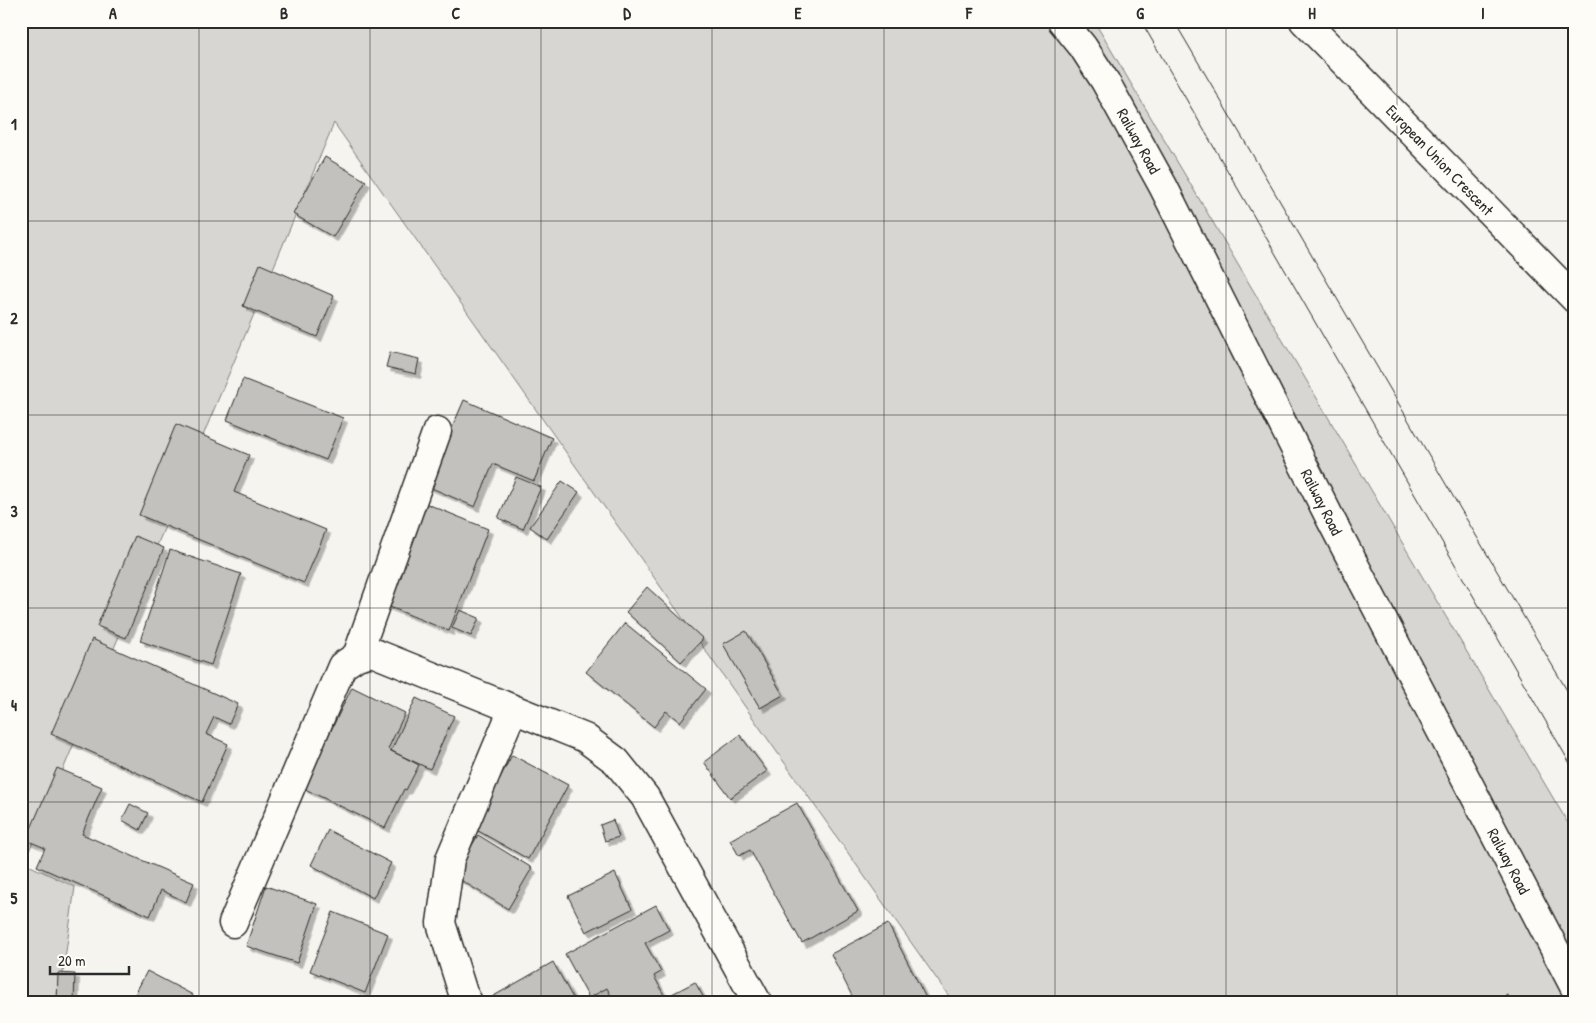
<svg xmlns="http://www.w3.org/2000/svg" width="1596" height="1023" viewBox="0 0 1596 1023" font-family="'Patrick Hand',sans-serif">
	<style>
		.green { fill: #d7d6d2; stroke: #81807e }
		.building { fill: #c2c1be; stroke: #2b2b2b; filter: url(#shadow) }
		.lines { fill: none; stroke-linecap: round; stroke-linejoin: round }
		.minor-casing { stroke: #2b2b2b; stroke-width: 31 }
		.minor { stroke: #fdfcf7; stroke-width: 28 }
		.tram { stroke: #2b2b2b; stroke-width: 1 }
		.grid { fill: none; stroke: #2b2b2b; stroke-width: 1; stroke-opacity: 0.55 }
		.labels { text-anchor: middle; stroke-width: 5; stroke-linejoin: round; paint-order: stroke }
		.street-label { font-size: 16px; fill: #2b2b2b; stroke: #fdfcf7 }
		.neatline { fill: none; stroke: #2b2b2b; stroke-width: 2 }
		.grid-label { font-size: 16px; text-anchor: middle; font-weight: bold; fill: #2b2b2b }
	</style>
	<defs>
		<filter id="shadow"><feDropShadow dx="4.5" dy="4.5" stdDeviation="0" flood-color="#0004"/></filter>
	</defs>
	<rect width="100%" height="100%" fill="#f5f4ef"/>
	<filter id="ink" filterUnits="userSpaceOnUse"><feTurbulence type="fractalNoise" baseFrequency=".02" numOctaves="2"/><feDisplacementMap in="SourceGraphic" scale="10" xChannelSelector="R" yChannelSelector="G"/><feConvolveMatrix kernelMatrix="1 2 1 2 8 2 1 2 1" color-interpolation-filters="sRGB"/></filter>
	<g filter="url(#ink)">
		<path class="green" d="M21,21h1073l481,814v167h-622l-619,-879 -310,740 51,24 -16,115h-38z"/>
		<path class="building" d="M325,157l41,24 -33,56 -40,-23z
			M260,264l74,32 -17,41 -74,-31z
			M390,352l29,7 -3,15 -30,-7z
			M243,379l100,39 -17,42 -99,-40z
			M464,400l88,38 -18,43 -41,-17 -18,43 -48,-21z
			M176,424l73,31 -15,37 92,38 -22,53 -165,-68z
			M516,477l25,10 -18,42 -25,-11z
			M562,481l17,11 -32,47 -17,-12z
			M420,501l68,28 -39,102 -69,-28z
			M135,536l29,12 -38,90 -29,-12z
			M170,550l71,24 -30,91 -71,-24z
			M647,587l56,52 -22,23 -55,-50z
			M460,610l19,8 -8,18 -19,-8z
			M625,623l81,66 -26,33 -14,-11 -12,16 -68,-55z
			M746,631l37,64 -23,13 -37,-64z
			M92,639l146,65 -9,20 -15,-7 -8,17 22,10 -26,58 -151,-68z
			M352,687l53,26 -17,36 31,16 -13,25 -2,-1 -19,39 -82,-40z
			M416,698l38,18 -24,53 -39,-18z
			M740,735l27,36 -37,27 -26,-36z
			M512,755l56,30 -40,74 -55,-31z
			M57,768l45,19 -20,47 112,49 -8,19 -25,-12 -11,26 -113,-50 8,-18 -19,-8z
			M797,803l61,108 -56,32 -52,-93 -11,6 -9,-16z
			M130,804l18,9 -8,17 -18,-10z
			M613,820l6,17 -14,4 -5,-16z
			M328,830l63,33 -18,35 -62,-33z
			M478,835l54,33 -24,41 -54,-33z
			M615,873l17,36 -46,23 -18,-36z
			M266,886l51,18 -20,59 -51,-17z
			M656,905l13,25 -24,13 16,29 -7,4 11,21 -10,5h-41l-7,-14 -18,10 -24,-44z
			M333,912l55,22 -23,59 -55,-22z
			M888,924l40,78h-73l-24,-48z
			M553,962l21,38 -3,2h-76l-3,-5z
			M147,971l46,24 -4,7h-58z
			M58,973l17,1 -1,28h-17z
			M695,982l11,20h-30l-4,-8z
			M1507,995l4,7h-15z"/>
		<g class="lines">
			<g class="minor-casing">
				<path id="minor" d="M1062,21l21,26 22,34 58,105 168,334 244,468
					M1304,21l271,278
					M357,656l80,-225
					M233,923l109,-257 15,-10 15,-4 213,86 31,23 29,36 112,205
					M468,1002l-5,-9 -22,-70 9,-64 63,-150"/>
			</g>
			<use href="#minor" class="minor"/>
			<path class="tram" d="M1141,21l434,751
				M1174,21l401,683"/>
		</g>
	</g>
	<path class="grid" d="M199,21v981M370,21v981M541,21v981M712,21v981M884,21v981M1055,21v981M1226,21v981M1397,21v981M21,221h1554M21,415h1554M21,608h1554M21,802h1554"/>
	<g class="labels">
		<g class="street-label">
			<text transform="translate(1139 141) rotate(61)" y="6">Railway Road</text>
			<text transform="translate(1440 160) rotate(46)" y="6">European Union Crescent</text>
			<text transform="translate(1322 502) rotate(63)" y="6">Railway Road</text>
			<text transform="translate(1509 861) rotate(62)" y="6">Railway Road</text>
		</g>
	</g>
	<rect width="1596" height="1023" fill="none" stroke="#fdfcf7" stroke-width="55"/>
	<path d="M50 966v8h79v-8" fill="none" stroke="#2b2b2b" stroke-width="2.5"/>
	<text x="58" y="966" font-size="15" fill="#2b2b2b" stroke="#fdfcf7" stroke-width="4" paint-order="stroke">20 m</text>
	<rect x="28" y="28" width="1540" height="968" class="neatline"/>
	<g class="grid-label">
		<text x="113" y="19">A</text>
		<text x="284" y="19">B</text>
		<text x="456" y="19">C</text>
		<text x="627" y="19">D</text>
		<text x="798" y="19">E</text>
		<text x="969" y="19">F</text>
		<text x="1140" y="19">G</text>
		<text x="1312" y="19">H</text>
		<text x="1483" y="19">I</text>
		<text x="14" y="130">1</text>
		<text x="14" y="324">2</text>
		<text x="14" y="517">3</text>
		<text x="14" y="711">4</text>
		<text x="14" y="904">5</text>
	</g>
</svg>
